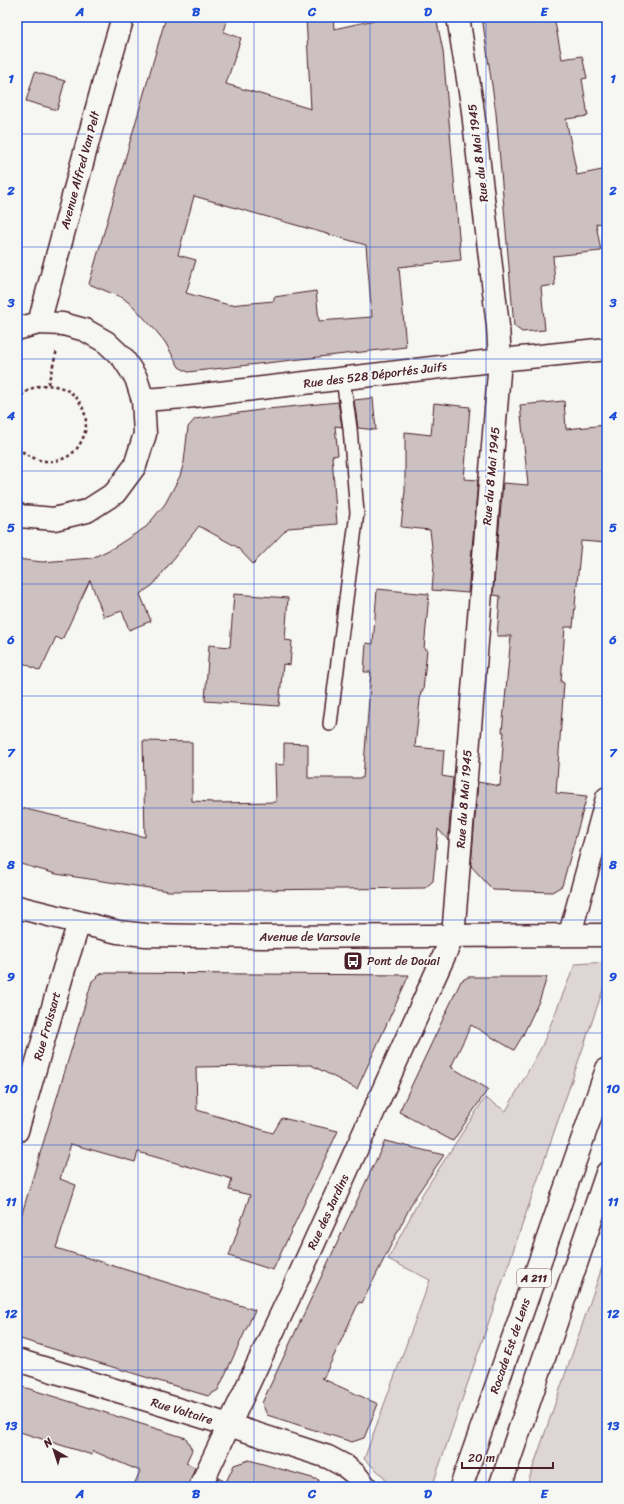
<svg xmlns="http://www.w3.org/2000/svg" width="624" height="1504" viewBox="0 0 624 1504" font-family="Sriracha,sans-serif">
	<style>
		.green { fill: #ddd6d5; stroke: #947a80 }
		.building { fill: #ccc1c0; stroke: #4a1f2b; fill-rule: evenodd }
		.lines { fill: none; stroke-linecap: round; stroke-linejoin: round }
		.lane-casing { stroke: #4a1f2b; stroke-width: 16 }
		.street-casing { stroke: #4a1f2b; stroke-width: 25 }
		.secondary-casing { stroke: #4a1f2b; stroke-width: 25 }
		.highway-casing { stroke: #4a1f2b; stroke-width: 25 }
		.path { stroke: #4a1f2b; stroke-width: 2.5; stroke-dasharray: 3 3; stroke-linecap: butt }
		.lane { stroke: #f6f6f2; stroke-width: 13 }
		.street { stroke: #f6f6f2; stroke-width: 22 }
		.secondary { stroke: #f6f6f2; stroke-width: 22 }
		.highway { stroke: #f6f6f2; stroke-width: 22 }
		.grid { fill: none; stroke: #1d4ed8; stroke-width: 1; stroke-opacity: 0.55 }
		.labels { text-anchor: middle; stroke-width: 4; stroke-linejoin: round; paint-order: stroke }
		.shield { fill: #f6f6f2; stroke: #7e6067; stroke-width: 1 }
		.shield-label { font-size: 11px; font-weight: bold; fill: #4a1f2b }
		.street-label { font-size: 12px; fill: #4a1f2b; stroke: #f6f6f2 }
		.poi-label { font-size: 12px; fill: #4a1f2b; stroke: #f6f6f2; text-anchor: start }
		.neatline { fill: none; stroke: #1d4ed8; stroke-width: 1.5 }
		.grid-label { font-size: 13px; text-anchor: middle; font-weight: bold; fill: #1d4ed8 }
	</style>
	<rect width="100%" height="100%" fill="#f6f6f2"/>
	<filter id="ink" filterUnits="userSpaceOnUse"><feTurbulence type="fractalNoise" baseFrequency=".025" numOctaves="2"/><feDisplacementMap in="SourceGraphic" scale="8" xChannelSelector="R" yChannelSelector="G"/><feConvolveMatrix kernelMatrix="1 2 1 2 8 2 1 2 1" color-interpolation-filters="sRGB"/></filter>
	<g filter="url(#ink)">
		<path class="green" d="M607,962v16l-175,509h-42l-8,-12 -18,-16 66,-179 -42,-21 35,-66 62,-95 21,13 36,-65 33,-82z
			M607,1253v234h-81l1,-2z"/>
		<path class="building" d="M166,17h62l-4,15 17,6 -15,46 85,25 -5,-92h27l1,12 54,-12h48l7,34 18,209 -62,7 7,80 -218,25 -9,-5 -14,-25 -9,-11 -23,-25 -10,-8 -34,-14zM194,196l172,49 6,72 -53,4 -3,-30 -42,6v4l-45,4 -43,-12 10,-33 -18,-5z
			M482,17h72l8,42 20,-3 5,22 -5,1 6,37 -22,3 11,56 30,-6v53l-11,2 5,27 -48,5 2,29 -14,2 4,43 -23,2 -8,-6 -18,-213z
			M35,72l30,9 -8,29 -31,-9z
			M373,398l3,32 -18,-2 -4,-28z
			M564,401l2,28 41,-4v118l-26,-2 -8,86h-8l-4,55 3,1 -8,110 31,3 -25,90 -10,6 -59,-2 -22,-24 7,-84 22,4 4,-54h-2l9,-96h-14l3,-40 -7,-1 10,-112 25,2 -8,-80z
			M338,402l4,25 -7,-1 3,29 -6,1 5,68 -49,4 -35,36 -16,-17 -38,-21 -46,59 -13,9 11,27 -22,9 -7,-19 -18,6 -14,-37 -28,60 -6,-3 -16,34 -23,-11v-101l25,3 50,-4 21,-10 33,-21 19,-23 15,-28 4,-14 4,-35 7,-8 73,-10z
			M434,403l36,4 -6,72 14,1 -10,113 -36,-3 2,-25 -4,-35 -29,-3 4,-36v-59l26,3z
			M377,589l52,5 -5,55h3l-4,42h-2l-6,56 29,3 -2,26 11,2 -5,62 -10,-11 -5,52 -8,7 -256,3 -113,-17 -39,-11v-56l128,30 -2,-96 49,1v59l21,1v1l63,-1 -1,-38 9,1v-22l24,1v34h55l8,-106h-7l2,-29 7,1z
			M234,594l54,4 -3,42 7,1 -2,24 -7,-1 -4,42 -74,-5 4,-56 21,2z
			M102,973l307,2 -52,114 -46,-24 -115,2 1,43 76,23 9,-15 56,13 -65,139 -44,-14 21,-61 -21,-5 3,-11 -94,-27 -3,10 -64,-18 -11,35 16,6 -20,63 199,62 -37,80 -10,6 -191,-58v-108l75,-249z
			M468,977h79l-7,22 -17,36 -9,15 -43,-25 -20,42 37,22 -35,52 -54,-29 62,-131z
			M385,1141l59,14 -30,44 -52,104 -3,-1 -35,75 -3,1 57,26 -14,34 -12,4 -85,-27 -5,-12z
			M17,1385l169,53 6,12 -6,13 9,4 -7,20h-55l7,-16 -47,-20 -1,4 -75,-24z
			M249,1460l70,20 -1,7h-104l4,-9 8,4 8,-17z"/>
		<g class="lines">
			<g class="lane-casing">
				<path id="lane" d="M330,724l27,-211 -7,-85 -7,-49"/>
			</g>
			<g class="street-casing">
				<path id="street" d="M143,400l42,-3 315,-37 107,-11
					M570,934l37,-136
					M17,1131l47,-162 15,-46
					M200,1487l100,-213 153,-338"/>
			</g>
			<g class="secondary-casing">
				<path id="secondary" d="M39,323l66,-245 18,-61
					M17,329l22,-6 24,1 22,6 21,12 17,16 13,20 7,22 2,34 -10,32 -20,27 -28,18 -33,8 -34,-3 -3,-2
					M17,907l101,25 28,3 115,2 346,-2
					M453,936l47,-576 -2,-34 -26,-222 -14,-87
					M17,1360l199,61 112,36 17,9"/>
			</g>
			<g class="highway-casing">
				<path id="highway" d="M345,1466l10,8 11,13
					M461,1487l146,-418
					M500,1487l107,-314"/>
			</g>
			<path class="path" d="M48,384l9,-34
				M17,400c10,-11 22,-17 38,-14 25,4 39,33 26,56 -13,26 -47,24 -64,4
				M17,456l6,-4"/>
			<use href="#lane" class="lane"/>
			<use href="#street" class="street"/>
			<use href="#secondary" class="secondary"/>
			<use href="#highway" class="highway"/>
		</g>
	</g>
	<path class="grid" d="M138,17v1470M254,17v1470M370,17v1470M486,17v1470M17,134h590M17,247h590M17,359h590M17,471h590M17,584h590M17,696h590M17,808h590M17,920h590M17,1033h590M17,1145h590M17,1257h590M17,1370h590"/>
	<defs>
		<g id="bus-square" transform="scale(1)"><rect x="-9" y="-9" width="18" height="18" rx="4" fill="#4a1f2b" stroke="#f6f6f2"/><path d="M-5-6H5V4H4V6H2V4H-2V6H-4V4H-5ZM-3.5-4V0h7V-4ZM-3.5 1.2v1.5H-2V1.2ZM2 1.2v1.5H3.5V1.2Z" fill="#fff"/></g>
	</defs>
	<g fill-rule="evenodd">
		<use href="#bus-square" x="353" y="961"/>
	</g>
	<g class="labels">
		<rect class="shield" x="517" y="1269" width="34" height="18" rx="3"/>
		<g class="shield-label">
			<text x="534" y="1282">A 211</text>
		</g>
		<g class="street-label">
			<text transform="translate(478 153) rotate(-97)" y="4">Rue du 8 Mai 1945</text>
			<text transform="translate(80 170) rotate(-75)" y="4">Avenue Alfred Van Pelt</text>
			<text transform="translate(375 375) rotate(-7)" y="4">Rue des 528 Déportés Juifs</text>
			<text transform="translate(491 476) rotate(-85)" y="4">Rue du 8 Mai 1945</text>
			<text transform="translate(464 799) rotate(-86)" y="4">Rue du 8 Mai 1945</text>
			<text x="310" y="941">Avenue de Varsovie</text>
			<text transform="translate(47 1026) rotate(-74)" y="4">Rue Froissart</text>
			<text transform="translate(328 1212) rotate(-65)" y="4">Rue des Jardins</text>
			<text transform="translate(510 1346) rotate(-71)" y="4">Rocade Est de Lens</text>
			<text transform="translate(182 1411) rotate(17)" y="4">Rue Voltaire</text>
		</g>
		<g class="poi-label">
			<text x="367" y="965">Pont de Douai</text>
		</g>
	</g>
	<rect width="624" height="1504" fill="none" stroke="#f6f6f2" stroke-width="44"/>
	<g transform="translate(54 1450) rotate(321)" stroke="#f6f6f2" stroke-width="3" paint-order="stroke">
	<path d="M0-3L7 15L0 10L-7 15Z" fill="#4a1f2b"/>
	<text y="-6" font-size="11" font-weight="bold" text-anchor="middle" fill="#4a1f2b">N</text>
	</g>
	<path d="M462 1462v6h91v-6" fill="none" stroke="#4a1f2b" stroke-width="2"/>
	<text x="468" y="1462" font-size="12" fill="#4a1f2b" stroke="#f6f6f2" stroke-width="3" paint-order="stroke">20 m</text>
	<rect x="22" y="22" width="580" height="1460" class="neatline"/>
	<g class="grid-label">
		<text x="80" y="16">A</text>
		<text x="196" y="16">B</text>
		<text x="312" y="16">C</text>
		<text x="428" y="16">D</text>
		<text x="544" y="16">E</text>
		<text x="11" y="83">1</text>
		<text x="613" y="83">1</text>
		<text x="11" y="195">2</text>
		<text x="613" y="195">2</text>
		<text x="11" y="307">3</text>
		<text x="613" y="307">3</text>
		<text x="11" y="420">4</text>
		<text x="613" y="420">4</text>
		<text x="11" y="532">5</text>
		<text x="613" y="532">5</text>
		<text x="11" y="644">6</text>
		<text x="613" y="644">6</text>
		<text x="11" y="757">7</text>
		<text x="613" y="757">7</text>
		<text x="11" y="869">8</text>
		<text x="613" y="869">8</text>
		<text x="11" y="981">9</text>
		<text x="613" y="981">9</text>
		<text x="11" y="1093">10</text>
		<text x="613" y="1093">10</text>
		<text x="11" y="1206">11</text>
		<text x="613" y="1206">11</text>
		<text x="11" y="1318">12</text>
		<text x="613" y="1318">12</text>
		<text x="11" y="1430">13</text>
		<text x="613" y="1430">13</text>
		<text x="80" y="1498">A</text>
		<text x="196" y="1498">B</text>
		<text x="312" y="1498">C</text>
		<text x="428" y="1498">D</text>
		<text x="544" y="1498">E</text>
	</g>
</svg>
